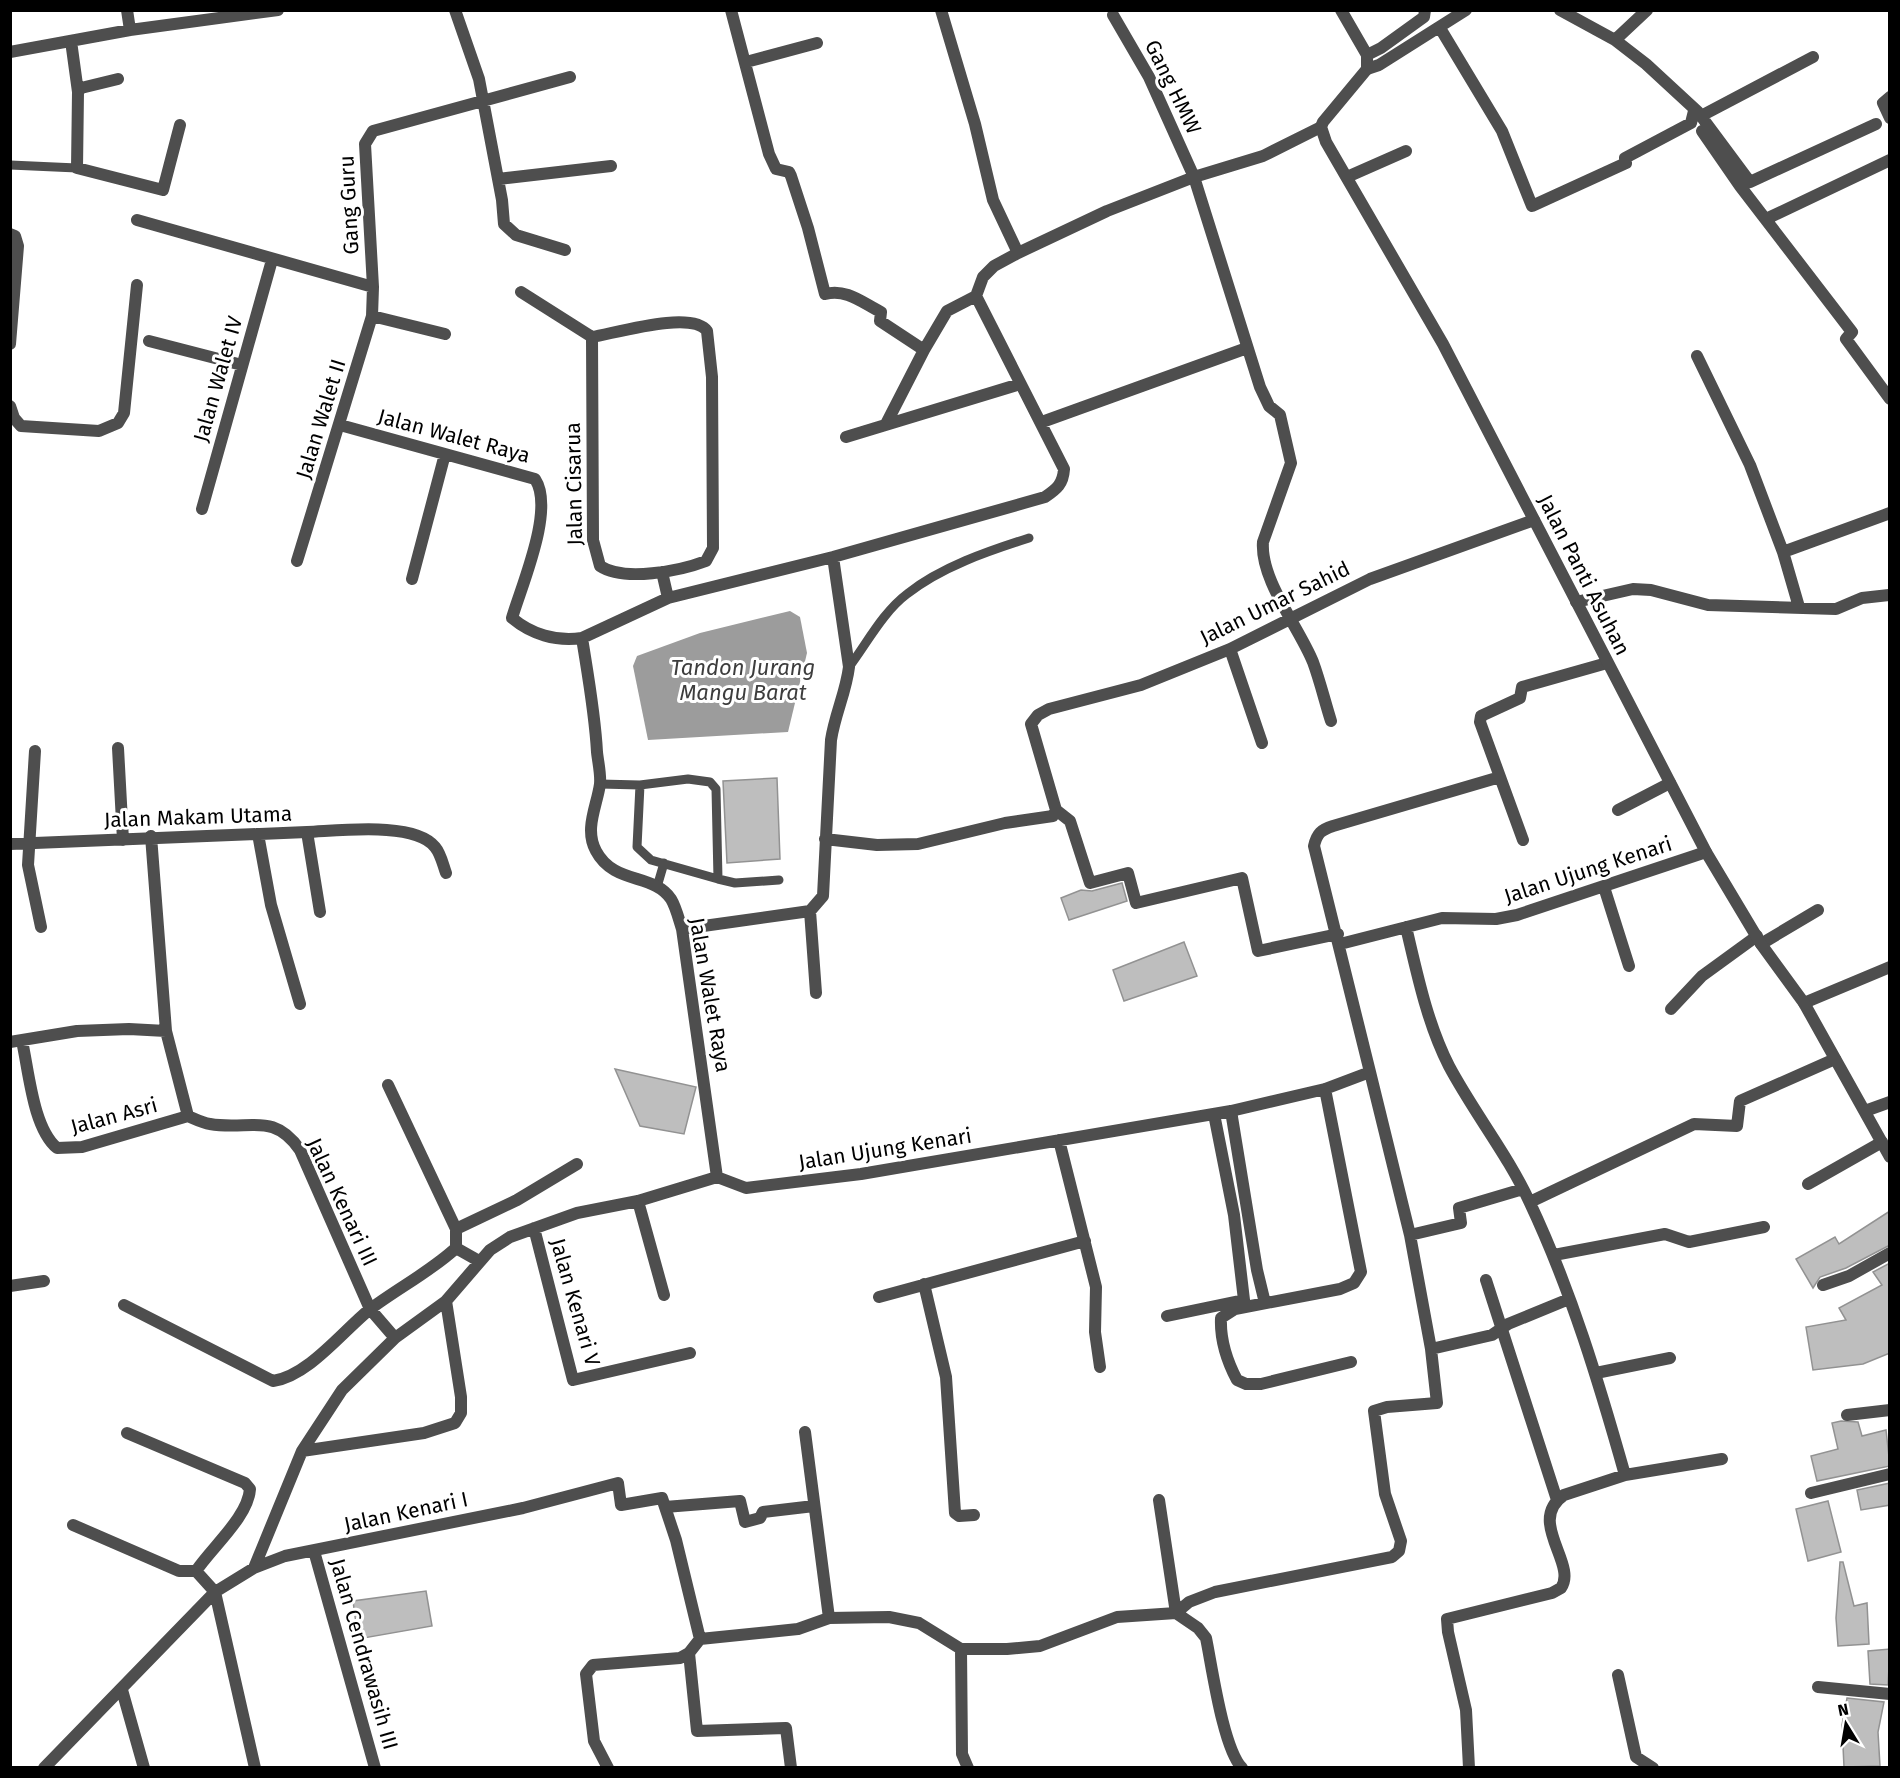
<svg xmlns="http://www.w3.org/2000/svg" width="1900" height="1778" viewBox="0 0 1900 1778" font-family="'Fira Sans',sans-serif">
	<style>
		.water { fill: #9c9c9c }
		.building { fill: #bebebe; stroke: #929292; stroke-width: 1.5 }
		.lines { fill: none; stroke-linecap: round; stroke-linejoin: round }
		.service { stroke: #4e4e4e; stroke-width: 9 }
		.minor { stroke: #4e4e4e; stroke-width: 12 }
		.tertiary { stroke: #4e4e4e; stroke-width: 12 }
		.labels { text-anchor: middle; stroke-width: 6; stroke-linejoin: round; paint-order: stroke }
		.street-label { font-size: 21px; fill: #000; stroke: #fff }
		.water-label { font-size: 22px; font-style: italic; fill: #3d3d3d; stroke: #fff }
	</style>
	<rect width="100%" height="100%" fill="#fff"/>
	<path class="water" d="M790,611l10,6 7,36 -19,79 -140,8 -15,-74 4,-10 63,-23z"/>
	<path class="building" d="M777,778l3,81 -53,4 -4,-82z
		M1122,883l5,18 -58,19 -8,-22 20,-8 11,1z
		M1184,942l13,34 -73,25 -11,-31z
		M615,1069l81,18 -12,47 -44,-8z
		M1890,1211v34l-44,23 -26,9 -7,11 -17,-29 39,-22 4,7z
		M1890,1263v90l-27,11 -50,6 -7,-43 40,-7 -7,-12 43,-23 -9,-13z
		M1841,1421l17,1 4,14 24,-6 4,36 -73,15 -6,-25 27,-7 -6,-26z
		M1890,1483v22l-29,5 -4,-20z
		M1828,1501l13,51 -33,9 -12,-52z
		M1840,1562h3l11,44 13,-3 2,41 -31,2 -2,-28z
		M426,1591l6,35 -74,13 -5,-38z
		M1890,1649l-2,36 -18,-1 -2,-33z
		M1847,1698l37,4 -6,30 2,34 -36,1 -2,-42z"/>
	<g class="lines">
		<path class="service" d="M10,165l67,3
			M849,667c18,-24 34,-55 58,-73 34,-27 81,-43 122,-56
			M600,784l40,1 48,-6 22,3 6,7 2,90 -67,-19 -14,-13 3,-62
			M718,879l17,4 44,-3
			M657,887l7,-24"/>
		<path class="minor" d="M127,10l3,20
			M455,10l24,69 23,121 2,24 12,11 49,15
			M731,10l38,144 7,15 13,3 2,4 17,52 17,66c21,-6 38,9 56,18l-1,9 44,29
			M941,10l34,114 18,76 25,53
			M1560,10l55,30 31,24 52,48 52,70 126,-58
			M1113,15l36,62 45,100 66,210 9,19 11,9 11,48 -28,79c-3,38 36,85 50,120 7,19 12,40 18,59
			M1440,28l62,103 30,75 94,-43 -1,-5 66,-35 3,-12
			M1615,40l32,-30
			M71,41l7,51 -1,76 86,22 17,-65
			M10,52l120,-22 148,-20
			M1367,55l14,-7 43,-31 1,-7
			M746,62l71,-19
			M1367,69l12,-4 87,-55
			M78,92l3,-4 37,-9
			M1890,97l-7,6 7,15
			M1701,116l112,-59
			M1702,131l38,55 112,146 -6,7 44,60
			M1347,177l59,-26
			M498,179l113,-13
			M1766,219l124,-59
			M137,220l236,67
			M10,234l5,2 3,10 -8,98
			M521,292l71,45c24,-4 100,-27 115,-6l5,46 1,171 -7,13c-26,10 -82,21 -106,5l-7,-26 -1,-203
			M372,316l73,18
			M149,341l93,24
			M1697,356l53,109 33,87 16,55
			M10,406l4,12 7,8 78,5 19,-8 6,-10 13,-128
			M1042,422l205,-74
			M886,424l38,-74 23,-39 29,-15
			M340,425l195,54c20,30 -13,105 -23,139 19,16 44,24 70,20l86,-40 165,-41 212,-60c12,-8 18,-13 19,-28l-88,-173 7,-19 11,-11 24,-13 89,-42 87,-34 69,-21 58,-29
			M846,437l174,-53
			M202,509l70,-249
			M1783,552l107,-39
			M297,561l75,-245 1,-29 -8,-143 8,-13 197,-54
			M662,572l6,26
			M412,579l33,-125
			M1576,602l57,-13 18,1 57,15 128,4 26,-11 27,-3
			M582,638c6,38 13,76 15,114 1,10 4,22 3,32 -3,22 -16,45 -4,67 18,34 58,22 75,48 5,8 8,21 11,30l35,248
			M1230,649l32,94
			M118,748l5,92
			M35,751l-7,114 13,62
			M1618,810l52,-27
			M307,832c30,-1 108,-11 128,15 6,7 8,18 11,26
			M258,834l13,71 29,99
			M151,836l15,195 22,85c7,3 15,7 22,8 39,7 63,-13 90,26l70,159 25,29
			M825,839l52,6 41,-1 87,-21 48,-7 3,-6
			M1523,840l-43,-118 1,-6 39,-18 2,-11 85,-24
			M10,844l297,-12 13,80
			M1604,887l25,79
			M810,911l6,82
			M1406,927c11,46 21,96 43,139 25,47 59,89 81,137 41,87 69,180 95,272
			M682,929l128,-18 13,-15 8,-156c4,-26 15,-48 18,-73l-16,-110
			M1338,934l-80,17 -16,-73 -106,25 -8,-30 -38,10 -20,-62 -14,-11 -25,-86 7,-9 11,-6 92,-24 89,-36 140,-70 164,-59
			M1340,944l102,-26 54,1 21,-4 189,-63
			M1761,944l57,-34
			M1804,1003l86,-36
			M1671,1009l31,-33 55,-40
			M22,1041c7,31 11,87 35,107l25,-1 106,-31
			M10,1042l67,-11 52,-2 37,2
			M1370,1072l40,163 21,114
			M1325,1089l36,183 -7,11 -14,6 -105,20 -14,9c-1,22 6,43 16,62l9,4h15l90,-22
			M1231,1111l26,159 8,33
			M1865,1111l25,-9
			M1059,1140l37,147 -1,45 5,35
			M717,1177l29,11 115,-14 370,-63 94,-22 45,-17 -56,-226c3,-13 7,-16 19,-20l167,-49
			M1808,1184l74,-42
			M638,1201l26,94
			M1530,1202l164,-78 43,2 3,-25 95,-42
			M534,1228l39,152 117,-27
			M456,1229l61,-29 60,-36
			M1410,1235l51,-12 -2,-15 64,-19
			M456,1248l23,13
			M1554,1255l111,-21 24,8 75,-15
			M1486,1280l71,220
			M924,1284l22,93 9,136 4,3 15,-1
			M1823,1285l26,-9 41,-23
			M10,1286l34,-5
			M879,1297l206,-56
			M124,1305l149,76c35,-5 69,-49 96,-71 29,-22 61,-38 87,-62v-19l-68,-144
			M1167,1316l77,-16 -10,-85 -20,-101
			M1596,1373l74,-15
			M1847,1415l43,-5
			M805,1432l24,186
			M127,1433l118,50 5,6c-2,28 -38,58 -54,82
			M302,1451l122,-18 31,-10 6,-10v-16l-15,-96
			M1811,1493l79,-19
			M665,1507l75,-6 5,21 15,-4 3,-6 51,-6
			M73,1525l106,46h17l19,21 40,176
			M314,1551l61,217
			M254,1568l31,-12 238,-48 95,-25 3,22 41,-7 14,42 24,99
			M961,1649l1,105 6,14
			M689,1653l8,78 89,-3 5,40
			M1618,1675l18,82 17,11
			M1818,1687l72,7
			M122,1690l22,78
			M44,1768l171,-176 39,-24 48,-117 40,-61 53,-52 51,-37 44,-51 20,-13 67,-24 61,-12 79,-24
			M608,1768l-14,-27 -8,-67 7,-9 87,-7 9,-5 11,-14 98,-10 31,-11 60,-1 30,6 42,26h46l33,-3 77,-29 59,-4 -17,-113
			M1242,1768c-19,-20 -30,-101 -36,-130l-8,-10 -22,-15 13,-11 26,-10 177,-35 7,-6 2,-10 -16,-47 -11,-83 13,-4 50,-4 -6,-54 61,-14 16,-11 61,-25
			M1469,1768l-3,-58 -18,-78 -1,-13 105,-26 9,-5c17,-24 -35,-67 3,-93l61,-20 97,-16"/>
		<path class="tertiary" d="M1341,10l26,45v14l-44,53 -2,5 5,15 117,202 263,508 55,92 43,59 86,154"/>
	</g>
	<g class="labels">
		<g class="street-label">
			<text transform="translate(1173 87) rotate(64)" y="7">Gang HMW</text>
			<text transform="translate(349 205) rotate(-93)" y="7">Gang Guru</text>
			<text transform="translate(218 379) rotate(-74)" y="7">Jalan Walet IV</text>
			<text transform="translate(321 419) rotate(-73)" y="7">Jalan Walet II</text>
			<text transform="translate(454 436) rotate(15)" y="7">Jalan Walet Raya</text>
			<text transform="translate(574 484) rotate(-91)" y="7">Jalan Cisarua</text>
			<text transform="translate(1584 575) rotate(63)" y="7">Jalan Panti Asuhan</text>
			<text transform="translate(1275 603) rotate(-26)" y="7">Jalan Umar Sahid</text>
			<text transform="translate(198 817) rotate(-2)" y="7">Jalan Makam Utama</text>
			<text transform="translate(1588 870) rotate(-18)" y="7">Jalan Ujung Kenari</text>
			<text transform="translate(710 995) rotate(80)" y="7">Jalan Walet Raya</text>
			<text transform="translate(114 1116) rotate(-15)" y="7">Jalan Asri</text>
			<text transform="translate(885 1149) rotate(-9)" y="7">Jalan Ujung Kenari</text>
			<text transform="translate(342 1202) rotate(65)" y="7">Jalan Kenari III</text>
			<text transform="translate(575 1302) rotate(74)" y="7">Jalan Kenari V</text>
			<text transform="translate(406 1512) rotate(-12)" y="7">Jalan Kenari I</text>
			<text transform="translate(364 1654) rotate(74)" y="7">Jalan Cendrawasih III</text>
		</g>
		<g class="water-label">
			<text x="743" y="675">Tandon Jurang<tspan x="743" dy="25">Mangu Barat</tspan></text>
		</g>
	</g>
	<rect width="1900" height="1778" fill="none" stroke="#000000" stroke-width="24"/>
	<g transform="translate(1846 1724) rotate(349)" stroke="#ffffff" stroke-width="4.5" paint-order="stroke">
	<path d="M0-4.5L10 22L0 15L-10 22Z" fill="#000000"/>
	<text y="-9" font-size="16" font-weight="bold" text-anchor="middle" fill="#000000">N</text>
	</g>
</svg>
